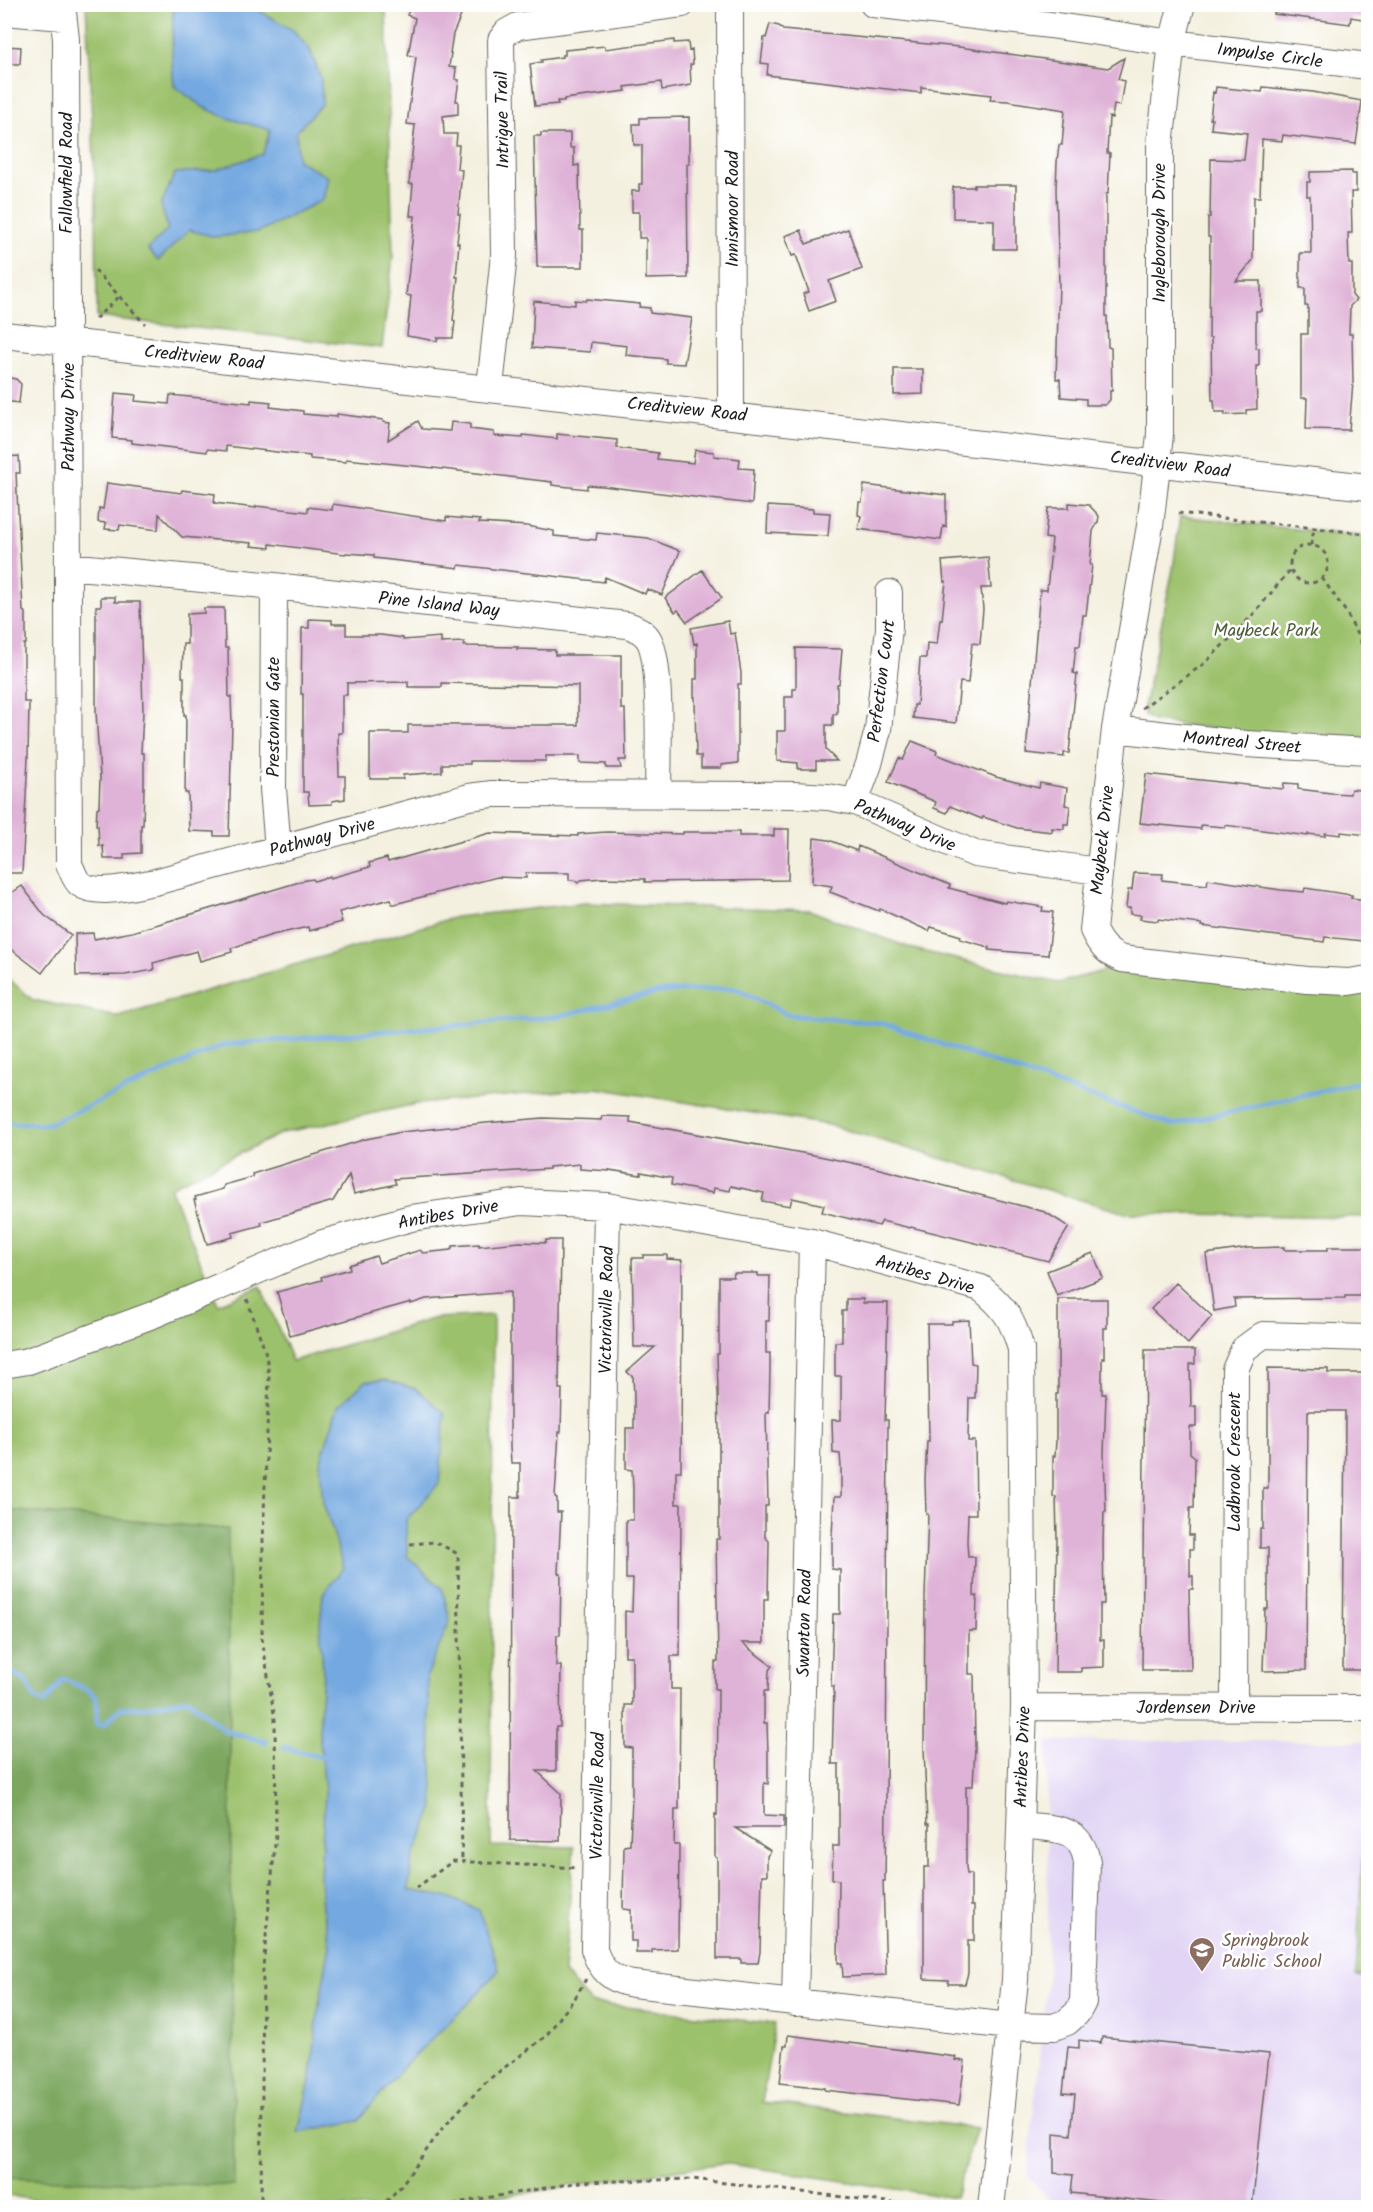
<svg xmlns="http://www.w3.org/2000/svg" width="1373" height="2212" viewBox="0 0 1373 2212" font-family="Kalam,sans-serif">
	<style>
		.built { fill: #e1d4f4 }
		.green { fill: #9cc16c; stroke: #5c6e44; stroke-width: 1.5 }
		.forest { fill: #7da760; stroke: #4c623e; stroke-width: 1.5 }
		.water { fill: #73a8e0; stroke: #48627e; stroke-width: 1.5 }
		.lines { fill: none; stroke-linecap: round; stroke-linejoin: round }
		.stream { stroke: #73a8e0; stroke-width: 5 }
		.building { fill: #dfb2d7 }
		.minor-casing { stroke: #686660; stroke-width: 28 }
		.path { stroke: #686660; stroke-width: 3; stroke-dasharray: 4.5 4.5; stroke-linecap: butt }
		.minor { stroke: #fff; stroke-width: 26 }
		.labels { text-anchor: middle; stroke-width: 5; stroke-linejoin: round; paint-order: stroke }
		.street-label { font-size: 18px; fill: #1c1c1c; stroke: #fff }
		.park-label { font-size: 18px; fill: #4f5e3c; stroke: #fff }
		.education-label { font-size: 18px; fill: #785e54; stroke: #fff; text-anchor: start }
	</style>
	<rect width="100%" height="100%" fill="#fff"/>
	<filter id="ink" filterUnits="userSpaceOnUse"><feTurbulence type="fractalNoise" baseFrequency=".0167" numOctaves="2"/><feDisplacementMap in="SourceGraphic" scale="12" xChannelSelector="R" yChannelSelector="G"/><feConvolveMatrix kernelMatrix="1 2 1 2 8 2 1 2 1" color-interpolation-filters="sRGB"/></filter>
	<filter id="wash" filterUnits="userSpaceOnUse"><feTurbulence type="fractalNoise" baseFrequency=".008" numOctaves="4" result="noise"/><feDisplacementMap in="SourceGraphic" scale="24" xChannelSelector="R" yChannelSelector="G"/><feGaussianBlur stdDeviation="1.35" result="paint"/><feColorMatrix in="noise" values="0 0 0 0 0 0 0 0 0 0 0 0 0 0 0 0 0 1.4 0 .05"/><feComposite in="paint" operator="in"/></filter>
	<g filter="url(#wash)">
		<rect width="100%" height="100%" fill="#f4f0df"/>
		<path class="built" d="M1047,1741h321l-12,235 12,1v230h-311l-30,-31 21,-206z"/>
		<path class="green" d="M86,5h300l7,251 -11,92 -285,-31 -1,-119z
			M1180,516l188,21v201l-105,-3 -110,-14 -9,-6v-9l29,-137z
			M584,903l225,7 104,39 145,34 52,-14 124,13 134,9v224l-5,2 -238,-4 -296,-88 -233,-37 -180,16 -134,29 -112,54 48,117 43,-18 31,75 143,-43 58,-3 -2,531 83,1 -10,126 27,30 184,21 -13,78 215,26 -22,70 -232,-35 -299,45h-337l-82,-13 -1,-1220 29,25 85,17 338,-100z
			M1368,1751v226l-12,-1z"/>
		<path class="forest" d="M5,1510l223,19 6,657 -229,-8z"/>
		<path class="water" d="M180,5h69l44,25 17,20 11,29 1,25 -26,28 2,28 30,17 -5,23 -65,32 -43,5 -26,-7 -31,31 -10,-12 20,-20 -7,-24 14,-32 40,-3 48,-16 7,-24 -43,-12 -24,-11 -29,-21 -2,-24 1,-50z
			M386,1380l30,9 29,24 -6,71 -33,36 1,36 35,32 8,32 -23,56 7,131 -22,53 -4,30 42,8 29,12 20,60 -29,32 -64,62 -48,57 -60,11 13,-55 8,-73 11,-59 -8,-37 -2,-32 5,-83 -6,-62 4,-58 -3,-50 3,-29 20,-26 -10,-37 -10,-28 -3,-40 18,-57 28,-25z"/>
		<g class="lines">
			<path class="stream" d="M4,1123l45,1 174,-79 331,-28 106,-25 75,-4 53,27 93,8 292,102 195,-45
				M4,1669l21,11 10,18 10,5 18,-24c28,13 39,11 33,45l7,1 18,-17 23,-1 44,-8 38,32 40,11
				M284,1747l43,12"/>
		</g>
		<g id="blocks">
			<path class="building" d="M412,4h54l-13,30 -3,19h1l-2,14 7,1 -1,11 4,1 -3,21h2v13l-15,2 1,18h13l-1,11h3l-2,24 5,1 -4,44h2l-3,29h2l-3,34h2l-5,43 2,1 -2,17h-16v3l-30,-5 4,-40 -5,-1 9,-79h-5l3,-32h-4l6,-59 -8,-1 9,-67 -8,-2 7,-37 -8,-3z
				M1274,4h94v16l-17,-3 -1,7 -76,-10z
				M770,24l9,2 4,4 176,17 149,21 16,-10 -6,21 6,2 -4,25 -6,-1 -2,13 -3,-1 -2,36h3l-2,41h-2v122h1l1,31 3,1 1,43h-2v9l-5,5h-19v-6l-25,-2 -1,-18h-4l3,-96 -3,-94 1,-27 2,-17h3l3,-35 -57,-9 -18,-1 1,-5 -70,-8v6l-154,-18 1,-11 -7,-1 3,-25h2z
				M674,40v3l14,-1 1,9 3,-1 1,14 -3,1 1,20 -29,5 -1,-8 -36,5 1,4 -62,8v2h-7l1,3 -23,2 -5,-42 12,-2 -1,-2 21,-3v-2h3v-5l40,-4v3z
				M4,46l17,1 -1,17h-16z
				M1216,87l46,5 1,-5 50,5 49,9 -6,43 -73,-9 -1,6 -20,-2 -2,58h-6l-1,63 -17,21h25v30h-5v37h3v18h-3l1,43 -11,1v4l-21,1v-3h-10l-1,-12h-2l-1,-62h-2l1,-101h-2v-20h2l1,-58 33,1 3,-27 -36,-4 1,-10h-2l3,-27 2,1z
				M689,117v47h-2l1,114 -42,1v-41h-7v-26h-7v-21h7v-7h3v-39h-8l-1,-21h7v-6z
				M541,133h29v15h4v18l5,-1 1,65h3v37h-46l-3,-131h7z
				M1352,171v3h4v18h-5l1,41h-4l1,31h3v31l4,5 -6,6 -1,28h3l1,48 -4,48 -43,-1 1,-31h-6v-64h7v-28h-3v-18h-5v-35h11l-1,-57h-3v-14h3v-10z
				M974,185h42v64h-22v-29l-41,-2v-31h21z
				M848,229l14,40 -33,12 7,20 -27,10 -6,-17 6,-2 -13,-37 -4,1 -7,-20 16,-6 5,14z
				M587,299l53,5 -1,3 11,1v5l42,5 -8,46 -18,-1v-4l-40,-4 1,-9 -36,-4 -1,10 -58,-4 2,-47 41,4v-5l11,1z
				M894,369h29v25l-29,1z
				M4,377l12,2 5,5 -2,19 -15,-2z
				M115,393l21,2 -1,6 34,3 1,-9 81,8v-3l20,2 -1,5 33,4v3l34,3v-3l46,6v2l7,1 -2,17 30,-19 4,8 28,2 1,-9 19,2v5l24,3v4l29,2v-3l34,4v-5l60,6v8l41,5 -1,6 36,4 2,-13 19,2v4l26,3 -1,9 15,1 -2,35 -150,-18 -15,-1v4l-35,-4v-3l-127,-15 -79,-8v3l-36,-3v-3l-84,-10v5l-19,-2v3l-75,-9v-3l-20,-2z
				M19,456l1,17h-4l7,138 3,2v31h-2v58h5l-1,56 -6,115h-18v-416z
				M107,483l74,10 1,-3 33,4 -1,9 42,5v-2l52,6v-5l24,3 1,-6 113,17v-4l34,3 -1,3 48,3 27,5v5l42,4 1,-7 51,5 32,13 -18,44 -15,-6 -2,5 -40,-17 -1,5 -145,-17 -1,3 -7,-1 -77,-9v-3l-28,-2 -1,1 -75,-10v4l-19,-2 1,-3 -70,-6 -23,-23 -1,16 -38,-5 -1,5 -14,-1 1,-6 -8,-1 1,-14 4,1z
				M864,485l82,10v32l-3,-1 -2,14 -83,-11 3,-13 -3,-1 1,-13h3z
				M1069,503l20,2 10,11 -1,6 -5,9 -3,34h2l-6,50h-3l-3,31h-4l-3,27 4,1 -8,79h-5v4l-38,-4 14,-163h7l5,-51 -7,-1 3,-30h21z
				M768,506l45,3v3l17,1 -2,23 -61,-3z
				M988,557l3,31h-10l2,21 -3,35 -8,-1 -4,40 -8,-1 -4,41 -43,-5 1,-13h3l3,-47h6l1,-15 10,1 3,-25 2,1 4,-39 -2,1 -2,-21z
				M702,570l20,28 -35,24 -9,-12 -3,2 -10,-14z
				M101,597h14v5h25l3,109 -2,42h3v34l-1,38h-2v28l-17,1v5h-20l-1,-13h-4l-1,-21h-2l1,-17 2,-1 1,-30 -4,-66v-105h5z
				M204,608h20l1,40h3l1,49h2l1,26 -3,113h-15v-4l-25,-1 -1,-38h-3l1,-78h-2v-38h-2l1,-33h4v-30l17,-1z
				M309,619l23,1v4h14v11h35l22,3v2l38,-3v6l23,-1v4l54,1 -1,2 38,1v5h66v54h4l1,51h-7l2,8h-15v-4l-26,-1v-7h-34v5h-76v3h-28v8l-39,3v4h-33v-46h38v-8h170v-39l-136,-3v4h-34v-5l-61,1v12h-5v38h-4l1,43h6v23l-13,2v3l-23,1 -1,-13h-5v-98h-2l1,-66h7z
				M728,621l2,13 5,-1 6,40v11h-3v79l-17,2v3h-20v-12h-5l-1,-59h-1v-18h3v-36l-3,1 -3,-16z
				M796,648l46,1 -3,35h-2v30h-4v11h-7v25l11,11h-21v8h-18v-6l-21,-2v-30h8v-34h8v-8h3z
				M912,741l25,10 -1,3 60,23 43,11 1,-5 27,5 -2,17 5,1 -2,18h-4v5l-12,-1v4l-35,-4 -34,-11 -1,2 -32,-13 -3,7 -13,-5 2,-6 -48,-20 11,-24 4,2z
				M1146,774l137,15 1,-6 14,1v5l33,4 19,1 1,-5 17,2v44l-27,-3v3l-16,-2v3l-17,-2v2l-83,-11v2l-24,-2v4l-61,-6z
				M774,829h15l-1,51 -143,2v-3l-43,-1 -21,2 -3,3 -4,-3h-5v-7h-43v5l-29,-1 -102,27h-3l-1,-5 -52,13 3,10 -33,9 -1,-4 -36,8 -41,13 1,4 -32,9 -3,-10 -44,12 1,7 -29,5 -49,1 -1,-42 18,-1 1,6 38,-7 174,-52 7,-1 1,2 16,-5v2l40,-11 -1,-4 18,-5 1,4 102,-29 88,3v-2l29,-2 76,2v-2h56v4h35z
				M814,838l15,2 28,11 1,-5 92,39 -1,3 56,15 1,-2 37,6 -1,4 11,1 -5,43 -59,-5v-3l-29,-8 1,-3 -30,-9 -2,4 -49,-22 -1,2 -49,-19 2,-6 -20,-3z
				M1134,873l29,1 -1,6 45,5 1,-6 73,11 23,2 1,-4 47,7 -1,3 16,2 -4,41 -38,-4 -1,5 -123,-16 1,-2 -44,-5v2l-18,-2 1,-4 -11,-1v-6h-4l2,-18h4z
				M22,886l22,29 27,20 -29,38 -38,-29v-46z
				M602,1116l28,1v5l189,34 57,12 169,44 24,15 -21,34 -137,-34 -1,1 -28,-7 -3,5 -57,-14 2,-7 -32,-7 -2,8 -28,-5 2,-8 -33,-7 -1,5 -16,-3 -1,5 -42,-8 1,-7 -31,-6v3l-32,-5v1l-29,-2v-5l-31,3v2l-155,10 2,5 -42,10 -5,-19 -16,26 -72,21 1,3 -30,8 1,4 -26,7 -13,-44h2l-1,-3 28,-8 1,-4 29,-8 -1,-3 114,-35 36,-7 84,-9 57,-5 58,2z
				M546,1240h15l-2,149h3l-1,43h-2l-4,65 2,1v14h4l-3,61 3,1 -1,61h-3l-1,31h5l-1,61h-4v44h-19l24,22 -1,48 -50,-1 1,-343h9v-34h-9l-1,-16v-155l-84,7 -15,5v-2l-121,34 -13,-44 45,-12 -1,-3 29,-8 -1,-4 27,-9 3,7 41,-13 3,3 28,-3 2,-4 26,-2v2l41,-4 26,1z
				M1284,1247v3h44v-3h40v47l-8,-1v3h-15v2l-111,1 1,8 -21,4 -8,-57 42,-6z
				M1093,1253l10,25 -46,18 -10,-25z
				M643,1255h24v4l15,1 -1,211h-5v33h5l-1,152h-9v33h9l-1,120h-4l-1,36h5l-1,104 -26,1v3h-16v-12h-5v-31l-8,-1 1,-63 6,-1 2,-48v-49l-7,-1v-42h7v-49h-7v-45l7,1 1,-33h-7v-59h7v-33l-1,-17 -6,-1v-41h8v-33l-1,-18 -6,-5 28,-25h-21l-2,-89h11z
				M734,1273h24v3h12l-1,45h-3v32h4v16l-1,44h-3l2,93h-3v31l4,4 -1,58h-4v44h-22l30,23 -3,4 -1,21h-4v32h3l1,30v31l-4,-1v32l20,1v12h-49l36,23 -4,5v19h-5l-2,77 -2,11h-17v-4h-24v-101l-2,-1v-43l2,1 1,-126h-3v-27h3l-2,-123h3v-108l-2,-77h2v-77h14z
				M1176,1283l36,33 -24,28 -37,-35z
				M846,1299h17v4h25l-3,117h3l-2,383 -1,78h-2l3,94 -23,1 -20,1 -1,-14h-4l1,-83 -7,-1 1,-33h6v-82h-7l2,-78h-3l2,-72h7v-44l-8,-1v-33l2,-39h7v-30l-1,-13 -7,-1 -1,-33h9v-44h-6v-34h7v-31h4z
				M1058,1299h49v29h-3v30h-2v36h4l-2,61 2,57h-2l-1,30 1,62h-4v36h4v27l-23,1v4h-26l2,-134 -1,-41h-3v-41h2l1,-16v-46h2z
				M969,1320l2,43 5,1 -1,34h-6l-1,43h7l1,73h-8l-1,28 1,15h7l-1,39h3l-1,35h-7v43h5l1,73 -2,39h-7v81l1,7h4v32h3v35h-6v32l-3,11h-17v-4l-24,-1v-112h5v-43h-2l-3,-77 1,-151 3,-82h-2l-1,-34 2,-39h2l-2,-117h25v-3z
				M1145,1350h50v14h-5l1,43 5,-1v21h-6v26l5,4 -1,51h-4l-1,27h4v14h-3v27h3v13h-4l2,81h-49z
				M1268,1368l60,1v4h40v297h-25l2,-259h-37l-2,259 -43,1 2,-62h3v-61h-8v-19h3v-41h5z
				M788,2035l168,22 -1,3 10,1 -6,44 -134,-15v-2l-45,-5 4,-37h3z
				M1102,2037l167,17 -17,154h-46l-135,-15 2,-18 -19,-2v-40l17,2 4,-41 -12,-1 5,-46 11,1v-8l22,3z"/>
		</g>
	</g>
	<g filter="url(#ink)">
		<use href="#blocks" fill-opacity="0" stroke="#686660" stroke-width="1.5"/>
		<g class="lines">
			<g class="minor-casing">
				<path id="minor" d="M62,4l4,35 3,825c3,6 6,16 11,20 18,13 56,1 75,-2l314,-85 23,-3 302,1 34,2 27,5 120,52 123,17
					M730,4l1,410
					M873,4l177,21 122,18 196,23
					M1182,4l-10,39 -12,102v289l-5,49 -5,43 -35,203 -22,201c7,15 14,23 29,29l185,21 42,2 19,-3
					M4,12l59,5
					M4,335l1364,152
					M490,387l14,-132 -3,-215 6,-8 11,-6 164,-22
					M68,566l206,20 353,39c7,2 15,6 20,12 16,19 11,127 11,157
					M274,586l-1,203 5,60
					M1115,729l131,15 122,7
					M855,802l14,-38 9,-34 11,-102v-35
					M607,1206l-13,743c6,21 18,32 39,35l377,42 44,1 13,-5 10,-9 6,-11 4,-140c-6,-38 -37,-33 -67,-37
					M4,1365l24,-4 127,-47 168,-71 88,-25 110,-16 86,4 205,36 169,46c24,20 31,30 40,61l3,358 -9,273 -24,228
					M1024,1707l344,1
					M1234,1707l1,-337 9,-21 19,-14 105,3
					M795,2003l17,-761"/>
			</g>
			<path class="path" d="M95,270l50,54
				M95,319l24,-22
				M1178,513l190,21
				M1290 564a19 19 0 1 1 38 0a19 19 0 1 1-38 0Z
				M1311,545l3,-16
				M1322,578l24,34 22,45
				M1142,708l63,-45 46,-46 39,-47
				M247,1299l19,55 3,23 -6,164 -1,97 13,82 1,114 -13,133 -2,241
				M410,1544l26,-2 22,12 4,308
				M416,1888l37,-27 123,7
				M380,2208l20,-21 44,-61 44,-46 57,-43 30,-39 11,-19
				M445,2208l17,-6 118,-20 112,-3 244,29"/>
			<use href="#minor" class="minor"/>
		</g>
	</g>
	<defs>
		<g id="school-pin" transform="scale(1.35)"><path d="M0 17L-7.5 6A9.5 9.5 0 1 1 7.5 6Z" fill="#8d6e63" stroke="#fff"/><path d="M0-5L7-2L0 1L-7-2ZM-4 1L0 2.5L4 1V4Q0 6-4 4Z" fill="#fff"/></g>
	</defs>
	<g fill-rule="evenodd">
		<use href="#school-pin" x="1202" y="1950"/>
	</g>
	<g class="labels">
		<g class="street-label">
			<text transform="translate(1270 55) rotate(7)" y="6">Impulse Circle</text>
			<text transform="translate(502 120) rotate(-91)" y="6">Intrigue Trail</text>
			<text transform="translate(66 173) rotate(-90)" y="6">Fallowfield Road</text>
			<text transform="translate(732 209) rotate(-90)" y="6">Innismoor Road</text>
			<text transform="translate(1159 233) rotate(-90)" y="6">Ingleborough Drive</text>
			<text transform="translate(204 357) rotate(6)" y="6">Creditview Road</text>
			<text transform="translate(687 409) rotate(6)" y="6">Creditview Road</text>
			<text transform="translate(68 417) rotate(-90)" y="6">Pathway Drive</text>
			<text transform="translate(1170 464) rotate(7)" y="6">Creditview Road</text>
			<text transform="translate(439 604) rotate(6)" y="6">Pine Island Way</text>
			<text transform="translate(881 681) rotate(-83)" y="6">Perfection Court</text>
			<text transform="translate(273 717) rotate(-90)" y="6">Prestonian Gate</text>
			<text transform="translate(1242 742) rotate(5)" y="6">Montreal Street</text>
			<text transform="translate(905 825) rotate(23)" y="6">Pathway Drive</text>
			<text transform="translate(322 837) rotate(-15)" y="6">Pathway Drive</text>
			<text transform="translate(1102 840) rotate(-84)" y="6">Maybeck Drive</text>
			<text transform="translate(448 1214) rotate(-10)" y="6">Antibes Drive</text>
			<text transform="translate(925 1274) rotate(16)" y="6">Antibes Drive</text>
			<text transform="translate(606 1310) rotate(-89)" y="6">Victoriaville Road</text>
			<text transform="translate(1234 1462) rotate(-90)" y="6">Ladbrook Crescent</text>
			<text transform="translate(804 1623) rotate(-89)" y="6">Swanton Road</text>
			<text x="1196" y="1713">Jordensen Drive</text>
			<text transform="translate(1022 1757) rotate(-88)" y="6">Antibes Drive</text>
			<text transform="translate(597 1796) rotate(-89)" y="6">Victoriaville Road</text>
		</g>
		<g class="park-label">
			<text x="1266" y="636">Maybeck Park</text>
		</g>
		<g class="education-label">
			<text x="1222" y="1946">Springbrook<tspan x="1222" dy="21">Public School</tspan></text>
		</g>
	</g>
	<rect width="1373" height="2212" fill="none" stroke="#fff" stroke-width="24"/>
</svg>
